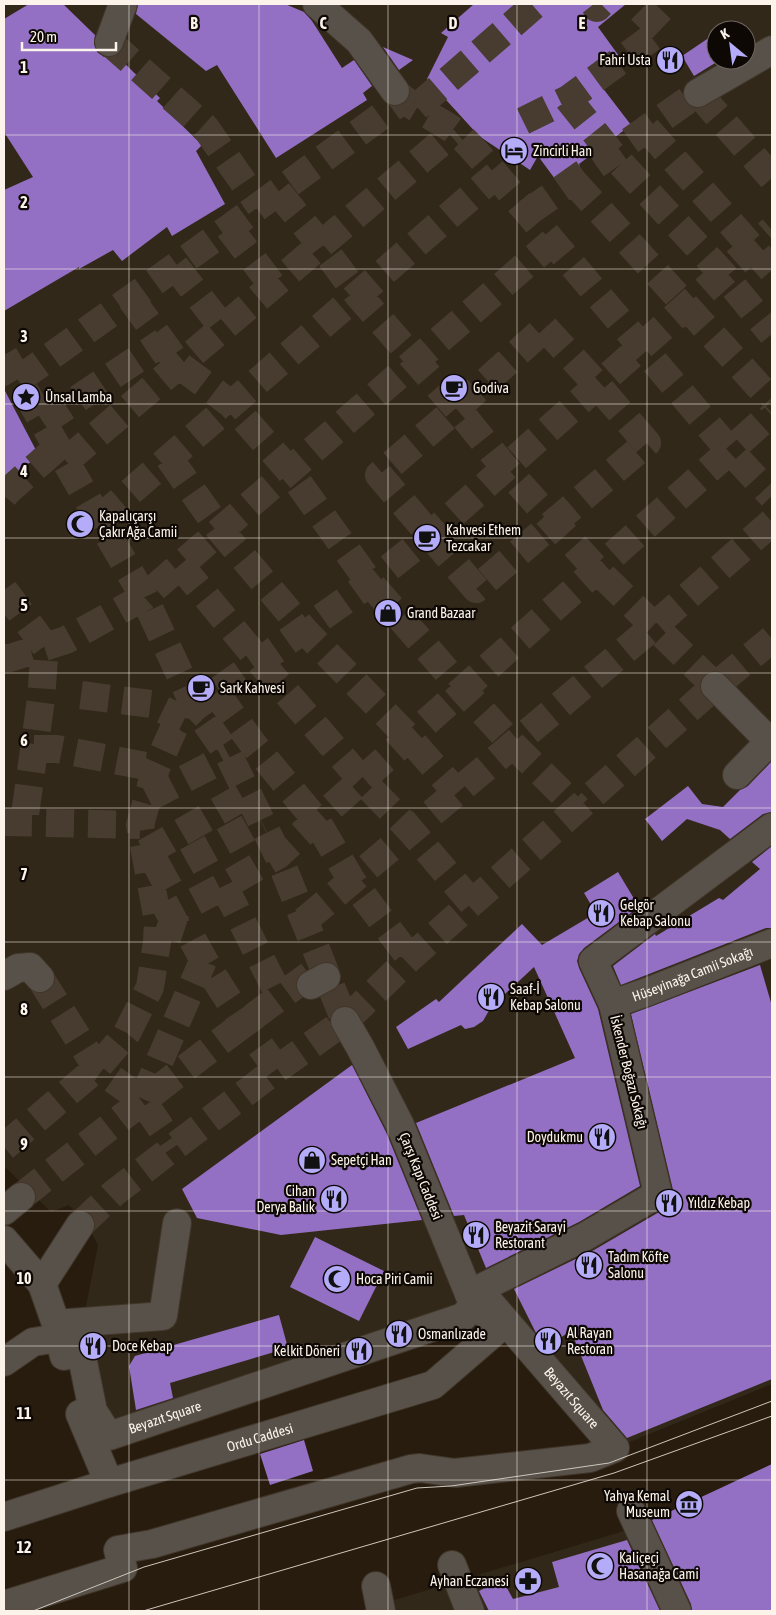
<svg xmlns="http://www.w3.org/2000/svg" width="776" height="1615" viewBox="0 0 776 1615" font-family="'Asap Condensed',sans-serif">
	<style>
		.commercial { fill: #322819; fill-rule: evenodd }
		.building { fill: #9370c4 }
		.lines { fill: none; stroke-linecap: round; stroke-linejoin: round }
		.minor-tunnel { stroke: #483c30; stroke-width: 28; stroke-dasharray: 28 14; stroke-linecap: butt }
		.minor-casing { stroke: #413629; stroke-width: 30 }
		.minor { stroke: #57514a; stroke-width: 28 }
		.tram { stroke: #cec6bc; stroke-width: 1 }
		.grid { fill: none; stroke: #fcf4eb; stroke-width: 1; stroke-opacity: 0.55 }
		.labels { text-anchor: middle; stroke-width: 4.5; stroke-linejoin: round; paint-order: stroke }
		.poi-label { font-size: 14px; fill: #fcf4eb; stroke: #0d0804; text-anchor: start }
		.street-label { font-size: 14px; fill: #fcf4eb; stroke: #0d0804 }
		.grid-label { font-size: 16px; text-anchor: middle; font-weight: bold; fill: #fcf4eb; stroke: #0d0804; stroke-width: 4.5; stroke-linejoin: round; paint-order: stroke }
	</style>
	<rect width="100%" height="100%" fill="#281c0f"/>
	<path class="commercial" d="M4,4h768v1380l-157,64 -132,-153 -374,141 -30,-94 19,-97 -13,-24 -16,-16 -18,7 -47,-46zM716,30h30v30h-30z
		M772,1471v140h-414l276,-83z"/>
	<path class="building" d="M29,4h34l32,31 -1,9 3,8 7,5h7l5,-2 44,43 -3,3 45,44 -6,6 29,53 -53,32 -5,-9 -45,34 -9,-11 -34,19v-2l-75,44v-121l29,-13 -29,-45v-113z
		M138,4h147l19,8 8,9 30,47 12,-8 18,26 -9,7 4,7 -91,58 -59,-93 -11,6 -70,-57z
		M474,4h152l-28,23 21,29 -24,22 36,47 -52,39 1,3 -22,16 -20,-27 -8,14 -51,-34 -52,-57 21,-42 -7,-4z
		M716,33v27h4l-26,16 -12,-20z
		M383,47l30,13 -14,10z
		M4,389l35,67 -35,25z
		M772,761v51l-9,2 -33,25 -10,-9 -33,-11 -25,22 -17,-22 43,-33 14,18 21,3 17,-17 8,-4z
		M772,846v82h-6l-145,57 -8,-19 42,-32 1,2 63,-38 4,2 37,-31 -8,-7z
		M618,872l21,35 -55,41 -5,6 -2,7 2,7 19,41 42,177 -61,36 -93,46 -22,-53 -10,1 -38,-93 159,-65 -41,-91 -43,40 -8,14 -9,6 -9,2 -4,-4 -53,24 -12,-22 40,-28 3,3 83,-78 20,21 54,-32 -12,-20z
		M760,965l12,41v373l-145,59 -24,-28 -32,-79 -24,15 -11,-13 -22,-44 80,-39 72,-42 6,-7 1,-11 -42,-176z
		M352,1065l34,67 36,88 -141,15 -84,-17 -15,-29z
		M315,1237l69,34 -25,50 -69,-34z
		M279,1315l9,33 -118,35 3,15 -37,12 -7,-44 6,-10z
		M304,1440l9,31 -43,14 -10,-31z
		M772,1464v147h-80l-1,-7 -39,-84z
		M627,1540l33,71h-171l-10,-20 23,-12 11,20 46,-12 -7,-25z"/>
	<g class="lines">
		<path class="minor-tunnel" d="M594,4l3,4 4,-4
			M109,42l96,85 55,79
			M395,91c14,16 40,26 58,39 13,9 31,32 43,45l234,276 42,45
			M568,99l44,55 111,120 49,60
			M417,107l119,-103
			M523,121l45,-22 94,-69 -27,-26
			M647,129l125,141
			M573,181l199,220
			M278,192l43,53 37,50 99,113 48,60 92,102 118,116
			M527,213l171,-120 74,85
			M229,228l44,58
			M175,266l48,62
			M131,299l48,66 52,39 58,66 81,113 93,107 50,55 65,64
			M545,328l53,58 49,57 -171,146 -97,-114 78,-67z
			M4,355l140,242 51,110 34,49 49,99 67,166
			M18,380l211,-152 174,-128
			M43,422l120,-80
			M169,458l51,72 84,100 105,108 48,55
			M66,461l389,-330
			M4,496l4,-5 50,-44
			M99,519l397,-344
			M180,565l80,97 99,115 52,54 61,72
			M4,590l41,56 -4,53 -17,123
			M4,658h6l56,-18 78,-43 408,-355
			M216,693l37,51 63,76 36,61 58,77
			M81,695l70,9 33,16
			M34,749h23l99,19
			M148,798l81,-42
			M4,822l136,3
			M145,853l103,-59
			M150,882l111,-61
			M224,886l56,111
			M158,921l66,-35 54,-31 494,-442
			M158,921l30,10c25,49 57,94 89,138
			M304,921l350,-295 118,-104
			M40,978l57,90 45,32 32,47
			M143,1099l60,-138
			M4,1147l93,-79 30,-35 23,-46 7,-45 1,-21 -18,-96 16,-57 18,-40 21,-21 175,-124 60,-48 342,-305
			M21,1197c99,-79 199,-157 301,-231
			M80,1225l34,-32 60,-46 103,-78 68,-48 65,-63 305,-272 57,-47"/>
		<g class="minor-casing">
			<g id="minor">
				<path d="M317,4l42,37 36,50"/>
				<path d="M109,42l14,-38"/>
				<path d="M698,93l74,-43"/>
				<path d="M715,686l57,58"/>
				<path d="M737,775l33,-34"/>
				<path d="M4,976l14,-8 12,-1 10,11"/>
				<path d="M311,985l15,-8"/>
				<path id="s1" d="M613,1004l34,-12 125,-49"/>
				<path d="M4,1211l17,-14"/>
				<path d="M4,1240l38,44 14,40 8,32"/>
				<path d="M42,1284l38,-59"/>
				<path d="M469,1294l117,-58 72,-42 -45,-190 -20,-43 179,-134"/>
				<path d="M56,1324l107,-8 14,-93"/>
				<path id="s2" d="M4,1362l29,-20 26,-4 20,4 14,69 16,25 354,-119 20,-22 132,153 -25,10 -135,15 -35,-5 -9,1 -259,75 -34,6 5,18 -119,37"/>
				<path d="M80,1414l29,69"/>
				<path d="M631,1511l46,100"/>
				<path id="s3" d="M4,1517l105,-34 324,-98 65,-56 -29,-35 -69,-169 -40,-78 -15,-26"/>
				<path d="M452,1565l18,46"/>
				<path d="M376,1586l5,25"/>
			</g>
		</g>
		<use href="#minor" class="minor"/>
		<path class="tram" d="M33,1611l111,-44 273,-79 34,-2 158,-23 163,-62
			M143,1611l471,-138 158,-57"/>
	</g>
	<path class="grid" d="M129,4v1607M259,4v1607M388,4v1607M517,4v1607M647,4v1607M4,135h768M4,269h768M4,404h768M4,538h768M4,673h768M4,808h768M4,942h768M4,1077h768M4,1211h768M4,1346h768M4,1480h768"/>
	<defs>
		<g id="restaurant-disc" transform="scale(1.4375)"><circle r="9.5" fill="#b4acf9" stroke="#0d0804"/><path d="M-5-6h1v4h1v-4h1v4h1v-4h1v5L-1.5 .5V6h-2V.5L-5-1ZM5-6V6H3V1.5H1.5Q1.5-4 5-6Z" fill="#111"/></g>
		<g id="hotel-disc" transform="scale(1.4375)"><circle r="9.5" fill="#b4acf9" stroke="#0d0804"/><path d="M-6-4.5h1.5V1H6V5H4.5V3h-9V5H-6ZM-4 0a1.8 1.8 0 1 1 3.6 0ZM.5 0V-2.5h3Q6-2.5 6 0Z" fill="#111"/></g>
		<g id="cafe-disc" transform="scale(1.4375)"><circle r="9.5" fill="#b4acf9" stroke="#0d0804"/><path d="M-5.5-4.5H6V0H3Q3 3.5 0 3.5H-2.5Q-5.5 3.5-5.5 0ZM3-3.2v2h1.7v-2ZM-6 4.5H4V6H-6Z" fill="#111"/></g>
		<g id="sight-disc" transform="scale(1.4375)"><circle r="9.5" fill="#b4acf9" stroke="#0d0804"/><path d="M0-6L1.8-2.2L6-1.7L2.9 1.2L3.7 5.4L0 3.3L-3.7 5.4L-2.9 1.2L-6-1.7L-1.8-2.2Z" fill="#111"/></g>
		<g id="mosque-disc" transform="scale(1.4375)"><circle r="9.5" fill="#b4acf9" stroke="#0d0804"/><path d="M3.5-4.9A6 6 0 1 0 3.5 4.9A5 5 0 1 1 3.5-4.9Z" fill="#111"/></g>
		<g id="shop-disc" transform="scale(1.4375)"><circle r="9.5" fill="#b4acf9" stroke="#0d0804"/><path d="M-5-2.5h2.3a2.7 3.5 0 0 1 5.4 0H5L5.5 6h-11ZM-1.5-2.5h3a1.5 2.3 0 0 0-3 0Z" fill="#111"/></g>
		<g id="museum-disc" transform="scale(1.4375)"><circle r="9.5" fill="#b4acf9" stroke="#0d0804"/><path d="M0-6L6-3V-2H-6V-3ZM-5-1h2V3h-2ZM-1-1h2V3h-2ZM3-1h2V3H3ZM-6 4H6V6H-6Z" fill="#111"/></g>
		<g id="pharmacy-disc" transform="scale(1.4375)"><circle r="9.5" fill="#b4acf9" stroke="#0d0804"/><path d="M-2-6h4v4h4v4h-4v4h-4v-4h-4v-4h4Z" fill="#111"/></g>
	</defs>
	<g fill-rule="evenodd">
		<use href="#restaurant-disc" x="670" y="60"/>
		<use href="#hotel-disc" x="514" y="151"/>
		<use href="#cafe-disc" x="454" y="388"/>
		<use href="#sight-disc" x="26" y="397"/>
		<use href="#mosque-disc" x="80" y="524"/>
		<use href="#cafe-disc" x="427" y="538"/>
		<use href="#shop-disc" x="388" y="613"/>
		<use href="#cafe-disc" x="201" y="688"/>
		<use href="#restaurant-disc" x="601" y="913"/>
		<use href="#restaurant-disc" x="491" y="997"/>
		<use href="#restaurant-disc" x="602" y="1137"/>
		<use href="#shop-disc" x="312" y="1160"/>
		<use href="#restaurant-disc" x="334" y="1199"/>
		<use href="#restaurant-disc" x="669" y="1203"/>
		<use href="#restaurant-disc" x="476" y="1235"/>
		<use href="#restaurant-disc" x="589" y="1265"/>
		<use href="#mosque-disc" x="337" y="1279"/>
		<use href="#restaurant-disc" x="399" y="1334"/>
		<use href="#restaurant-disc" x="548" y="1341"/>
		<use href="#restaurant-disc" x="93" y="1346"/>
		<use href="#restaurant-disc" x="359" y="1351"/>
		<use href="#museum-disc" x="689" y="1504"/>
		<use href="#mosque-disc" x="600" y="1566"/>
		<use href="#pharmacy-disc" x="528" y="1581"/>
	</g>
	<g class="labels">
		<g class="poi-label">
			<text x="651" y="65" text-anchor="end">Fahri Usta</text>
			<text x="533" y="156">Zincirli Han</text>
			<text x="473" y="393">Godiva</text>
			<text x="45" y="402">Ünsal Lamba</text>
			<text x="99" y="521">Kapalıçarşı<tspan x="99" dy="16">Çakır Ağa Camii</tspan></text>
			<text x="446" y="535">Kahvesi Ethem<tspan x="446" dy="16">Tezcakar</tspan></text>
			<text x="407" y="618">Grand Bazaar</text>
			<text x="220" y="693">Sark Kahvesi</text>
			<text x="620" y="910">Gelgör<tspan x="620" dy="16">Kebap Salonu</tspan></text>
			<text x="510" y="994">Saaf-İ<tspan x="510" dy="16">Kebap Salonu</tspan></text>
			<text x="583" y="1142" text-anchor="end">Doydukmu</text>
			<text x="331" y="1165">Sepetçi Han</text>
			<text x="315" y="1196" text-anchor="end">Cihan<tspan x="315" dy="16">Derya Balık</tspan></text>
			<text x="688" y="1208">Yıldız Kebap</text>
			<text x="495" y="1232">Beyazit Sarayi<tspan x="495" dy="16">Restorant</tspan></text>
			<text x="608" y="1262">Tadım Köfte<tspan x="608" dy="16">Salonu</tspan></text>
			<text x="356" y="1284">Hoca Piri Camii</text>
			<text x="567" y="1338">Al Rayan<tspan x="567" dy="16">Restoran</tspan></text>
			<text x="418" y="1339">Osmanlızade</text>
			<text x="112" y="1351">Doce Kebap</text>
			<text x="340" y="1356" text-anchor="end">Kelkit Döneri</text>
			<text x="670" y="1501" text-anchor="end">Yahya Kemal<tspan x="670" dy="16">Museum</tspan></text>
			<text x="619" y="1563">Kaliçeçi<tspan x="619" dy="16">Hasanağa Cami</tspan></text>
			<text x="509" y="1586" text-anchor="end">Ayhan Eczanesi</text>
		</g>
		<g class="street-label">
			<text dy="5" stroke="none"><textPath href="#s1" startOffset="85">Hüseyinağa Camii Sokağı</textPath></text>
			<text transform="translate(629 1072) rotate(76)" y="5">İskender Boğazı Sokağı</text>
			<text transform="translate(421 1176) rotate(68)" y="5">Çarşı Kapı Caddesi</text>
			<text dy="5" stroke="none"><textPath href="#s2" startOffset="721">Beyazıt Square</textPath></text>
			<text dy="5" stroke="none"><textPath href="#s2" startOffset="241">Beyazıt Square</textPath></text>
			<text dy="5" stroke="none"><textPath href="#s3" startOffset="268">Ordu Caddesi</textPath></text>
		</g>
	</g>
	<g class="grid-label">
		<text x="194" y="29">B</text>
		<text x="323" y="29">C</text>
		<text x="453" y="29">D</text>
		<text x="582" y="29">E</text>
		<text x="24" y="73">1</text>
		<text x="24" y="208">2</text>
		<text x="24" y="342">3</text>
		<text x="24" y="477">4</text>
		<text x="24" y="611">5</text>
		<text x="24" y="746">6</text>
		<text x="24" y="880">7</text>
		<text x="24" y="1015">8</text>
		<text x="24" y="1150">9</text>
		<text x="24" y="1284">10</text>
		<text x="24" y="1419">11</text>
		<text x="24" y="1553">12</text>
	</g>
	<rect width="776" height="1615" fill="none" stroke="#fcf4eb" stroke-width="10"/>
	<g transform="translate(731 45) rotate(331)"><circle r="24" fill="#0d0804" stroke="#6d6660"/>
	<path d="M0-4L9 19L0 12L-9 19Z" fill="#b4acf9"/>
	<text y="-8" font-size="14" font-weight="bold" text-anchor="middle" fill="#fcf4eb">K</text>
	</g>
	<path d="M22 42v8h94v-8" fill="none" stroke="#fcf4eb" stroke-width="2.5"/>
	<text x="30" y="42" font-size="15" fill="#fcf4eb" stroke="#0d0804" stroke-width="4" paint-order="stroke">20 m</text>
</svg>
